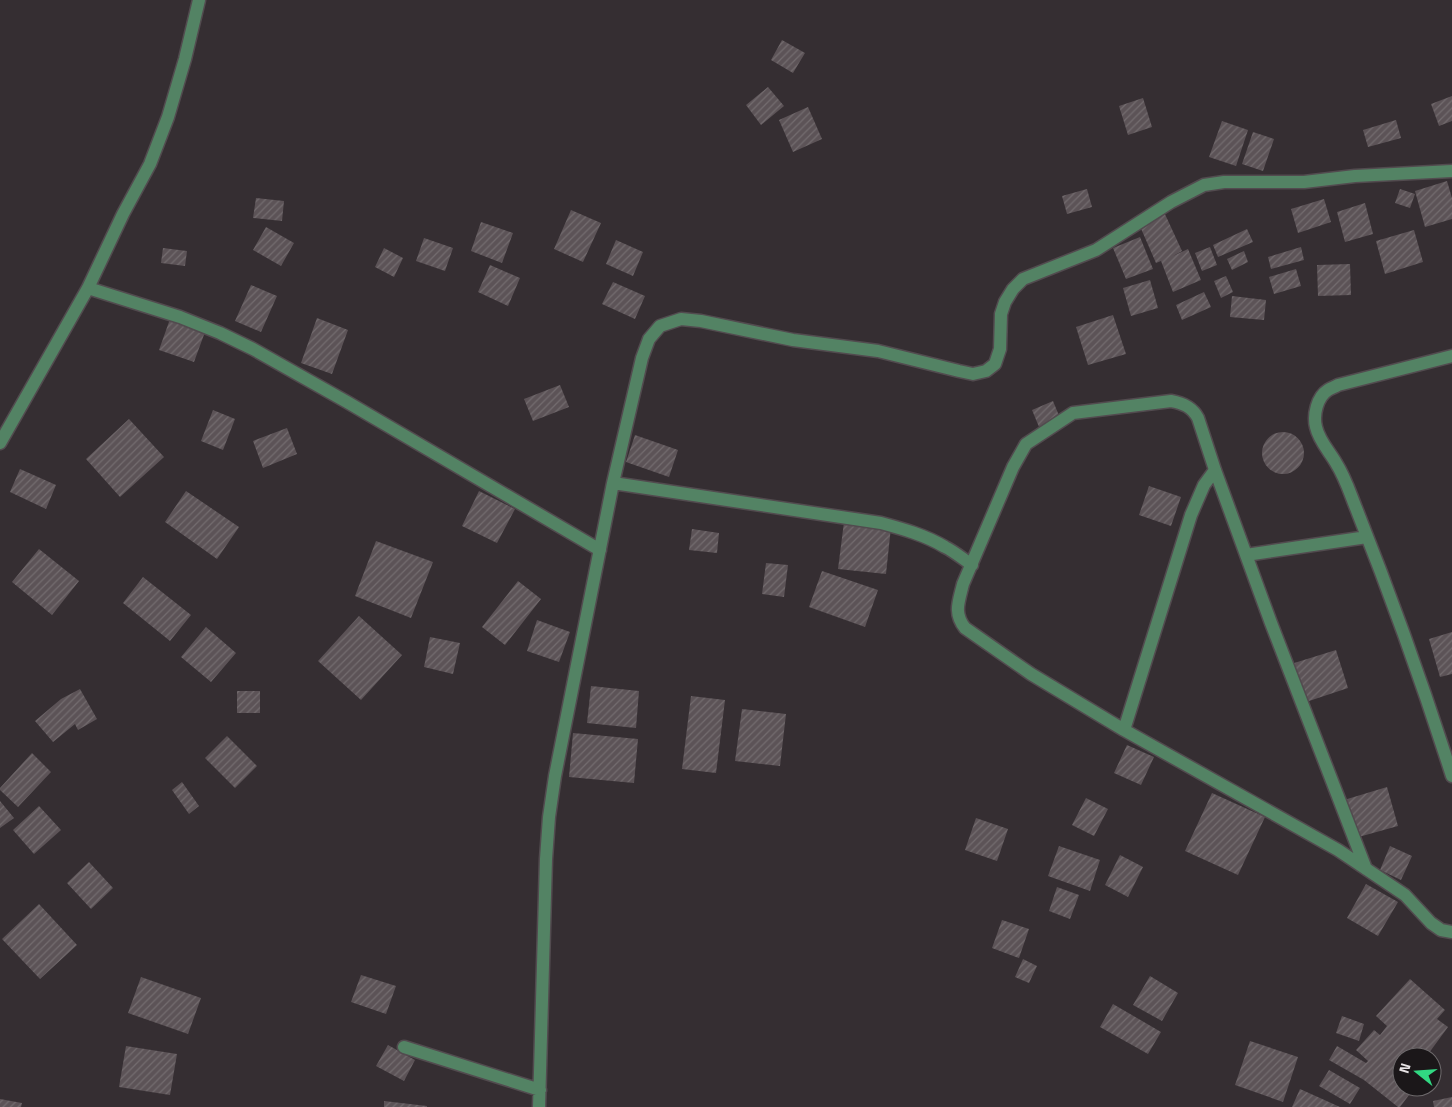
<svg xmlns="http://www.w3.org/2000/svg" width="1452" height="1107" viewBox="0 0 1452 1107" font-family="'Titillium Web',sans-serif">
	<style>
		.building { fill: url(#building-hatch) }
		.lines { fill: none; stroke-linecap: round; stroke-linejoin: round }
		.minor-casing { stroke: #524b4f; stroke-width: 15 }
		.minor { stroke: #538364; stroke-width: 12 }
	</style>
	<defs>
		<pattern id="building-hatch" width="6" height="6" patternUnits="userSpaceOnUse" patternTransform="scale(1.25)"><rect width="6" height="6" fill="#5c5357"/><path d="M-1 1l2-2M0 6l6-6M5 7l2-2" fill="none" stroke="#736c6f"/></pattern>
	</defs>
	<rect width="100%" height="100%" fill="#352e32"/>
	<path class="building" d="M782,40l23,13 -12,20 -22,-13z
		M768,87l16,19 -23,19 -15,-20z
		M1452,96v25l-13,5 -8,-22z
		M1143,98l9,29 -24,8 -9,-29z
		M808,107l14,32 -29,13 -14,-32z
		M1396,120l5,18 -33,9 -5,-17z
		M1222,121l26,9 -12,36 -27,-9z
		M1253,132l21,7 -11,32 -21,-7z
		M1447,181l5,17v21l-27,8 -10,-36z
		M1087,189l5,18 -25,7 -5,-18z
		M1400,189l15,5 -5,14 -15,-5z
		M256,198l28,3 -2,20 -29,-3z
		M1324,199l7,23 -33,11 -7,-24z
		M1365,203l8,31 -28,8 -8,-30z
		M571,210l30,13 -18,39 -29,-13z
		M1164,212l18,39 -9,5 15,-7 13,31 -28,12 -12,-31 -5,2 -17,-39z
		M481,222l32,11 -11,30 -31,-12z
		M266,227l28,16 -13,23 -28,-16z
		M1247,229l6,13 -35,15 -5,-12z
		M1414,230l9,32 -38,12 -9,-33z
		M1140,237l13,32 -27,10 -13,-31z
		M424,238l29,10 -8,23 -29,-10z
		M616,240l27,12 -10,24 -27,-12z
		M1210,247l7,18 -15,6 -7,-18z
		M1301,247l3,13 -33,9 -3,-12z
		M163,248l24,3 -2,15 -24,-3z
		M384,248l19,10 -9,19 -19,-10z
		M1244,251l4,11 -16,8 -5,-11z
		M1350,264l1,31 -33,1 -1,-31z
		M490,265l30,13 -12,28 -30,-14z
		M1296,269l5,17 -27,8 -5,-17z
		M1226,276l7,16 -12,6 -7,-17z
		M1150,280l8,28 -27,8 -8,-28z
		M613,282l32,14 -10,23 -33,-15z
		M251,285l26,11 -16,36 -26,-11z
		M1204,292l7,15 -29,13 -6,-15z
		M1232,296l34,4 -2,20 -34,-3z
		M1113,315l13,39 -38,11 -12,-38z
		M317,318l31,12 -16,44 -31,-11z
		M170,319l35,13 -11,30 -35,-12z
		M560,385l9,22 -36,14 -9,-22z
		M1053,401l7,17 -21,9 -7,-17z
		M213,410l22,9 -12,31 -22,-9z
		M129,419l35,38 -44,40 -34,-38z
		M287,428l10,26 -34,14 -10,-27z
		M1262 453a21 21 0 1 1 42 0a21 21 0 1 1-42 0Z
		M635,435l43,15 -9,27 -43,-15z
		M20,469l36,16 -10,24 -36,-17z
		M1149,486l32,11 -10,29 -32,-11z
		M186,491l53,36 -22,32 -52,-37z
		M479,491l36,18 -18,34 -35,-17z
		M844,522l47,5 -5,47 -48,-5z
		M692,529l27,4 -2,20 -28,-3z
		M376,541l57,21 -22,56 -56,-22z
		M39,549l40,32 -27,34 -40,-33z
		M766,563l22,2 -4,32 -22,-3z
		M822,571l56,19 -13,37 -56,-20z
		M143,577l48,38 -21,26 -47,-38z
		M518,581l23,18 -36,46 -23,-18z
		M359,616l43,39 -41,45 -43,-39z
		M537,620l33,12 -11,30 -32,-11z
		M206,627l30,26 -25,29 -30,-25z
		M1452,632v42l-12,3 -11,-38z
		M430,637l30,6 -7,31 -29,-7z
		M1336,650l12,38 -45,15 -12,-39z
		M591,686l48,5 -3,37 -49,-5z
		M80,689l17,30 -19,11 -3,-6 -22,18 -18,-21 26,-22z
		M237,691h23v22h-23z
		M691,696l34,4 -9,73 -34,-4z
		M742,709l44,5 -6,52 -45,-5z
		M573,733l65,6 -4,44 -65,-6z
		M227,736l30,30 -22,22 -30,-30z
		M1127,745l27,12 -13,28 -27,-12z
		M32,753l19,19 -33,35 -18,-17v-2z
		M182,782l17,24 -10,8 -17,-24z
		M1387,787l11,39 -43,12 -11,-38z
		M1212,793l53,24 -27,58 -53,-24z
		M1086,798l22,11 -14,27 -22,-11z
		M0,801l14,17 -14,10z
		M39,806l22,24 -27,24 -21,-24z
		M976,818l32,11 -11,32 -32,-11z
		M1059,846l41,14 -10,31 -42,-15z
		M1390,846l22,10 -11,24 -21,-10z
		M1120,855l23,12 -15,30 -23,-12z
		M89,862l24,26 -22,21 -24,-26z
		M1366,884l32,18 -20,34 -31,-18z
		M1057,887l22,8 -9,24 -21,-8z
		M39,904l38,41 -37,34 -38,-40z
		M1002,920l27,9 -10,29 -27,-10z
		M1023,959l14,7 -8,17 -14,-6z
		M361,975l35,11 -10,28 -35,-12z
		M1150,976l28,17 -16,28 -29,-16z
		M141,977l60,21 -13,36 -60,-21z
		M1410,979l35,31 -8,9 11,8 -22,30h-19l-7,-4 5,4h-3v30h13l-15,20h-2l-34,-27 -35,-20 8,-14 29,17 2,-2 -12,-11 18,-20 6,5 7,-9 -11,-10z
		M1113,1004l48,28 -13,22 -48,-27z
		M1342,1016l22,8 -5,17 -23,-8z
		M1250,1041l48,16 -15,45 -48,-17z
		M388,1045l27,15 -11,21 -28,-15z
		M126,1046l51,8 -7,41 -51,-8z
		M1329,1070l31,18 -10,16 -31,-18z
		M1300,1089l40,18h-48z
		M1452,1097v10h-18l-1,-6z
		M0,1099l22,4 -1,4h-21z
		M384,1101l43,5v1h-43z"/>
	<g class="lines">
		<g class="minor-casing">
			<path id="minor" d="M88,288l92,29 40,16 33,16 94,53 253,148
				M1452,356l-114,29c-3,2 -7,3 -10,5 -11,7 -15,25 -12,37 3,14 14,25 20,36 9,14 14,30 20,45 35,88 67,177 96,268
				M0,443l88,-155 35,-74 27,-50 18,-47 17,-58 14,-59
				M613,483l268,40c22,6 44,12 64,24 10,5 18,12 27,18
				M1246,555l121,-18
				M1124,730l67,-215 13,-30 11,-15
				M1366,869l-95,-246 -56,-153 -17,-52c-6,-11 -15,-15 -27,-17l-98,12 -47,31 -13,23 -50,117c-4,17 -10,29 2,44l66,46 93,56 214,120 67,45 26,28 10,7 11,2
				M404,1047l136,43
				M539,1107l7,-248 3,-42 6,-41 58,-293 29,-125 7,-19 11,-13 21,-7 20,2 92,19 85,11 81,20 14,3 13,-3 9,-7 5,-15 1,-35 4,-12 8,-13 10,-10 73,-29 75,-48 33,-17 20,-3h80l51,-6 97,-5"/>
		</g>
		<use href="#minor" class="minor"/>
	</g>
	<g transform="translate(1417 1072) rotate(287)"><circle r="24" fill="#1b1719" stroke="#6d696b"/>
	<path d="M0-4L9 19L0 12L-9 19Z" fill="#31d882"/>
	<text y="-8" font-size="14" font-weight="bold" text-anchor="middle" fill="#e8e4e6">N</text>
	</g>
</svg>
